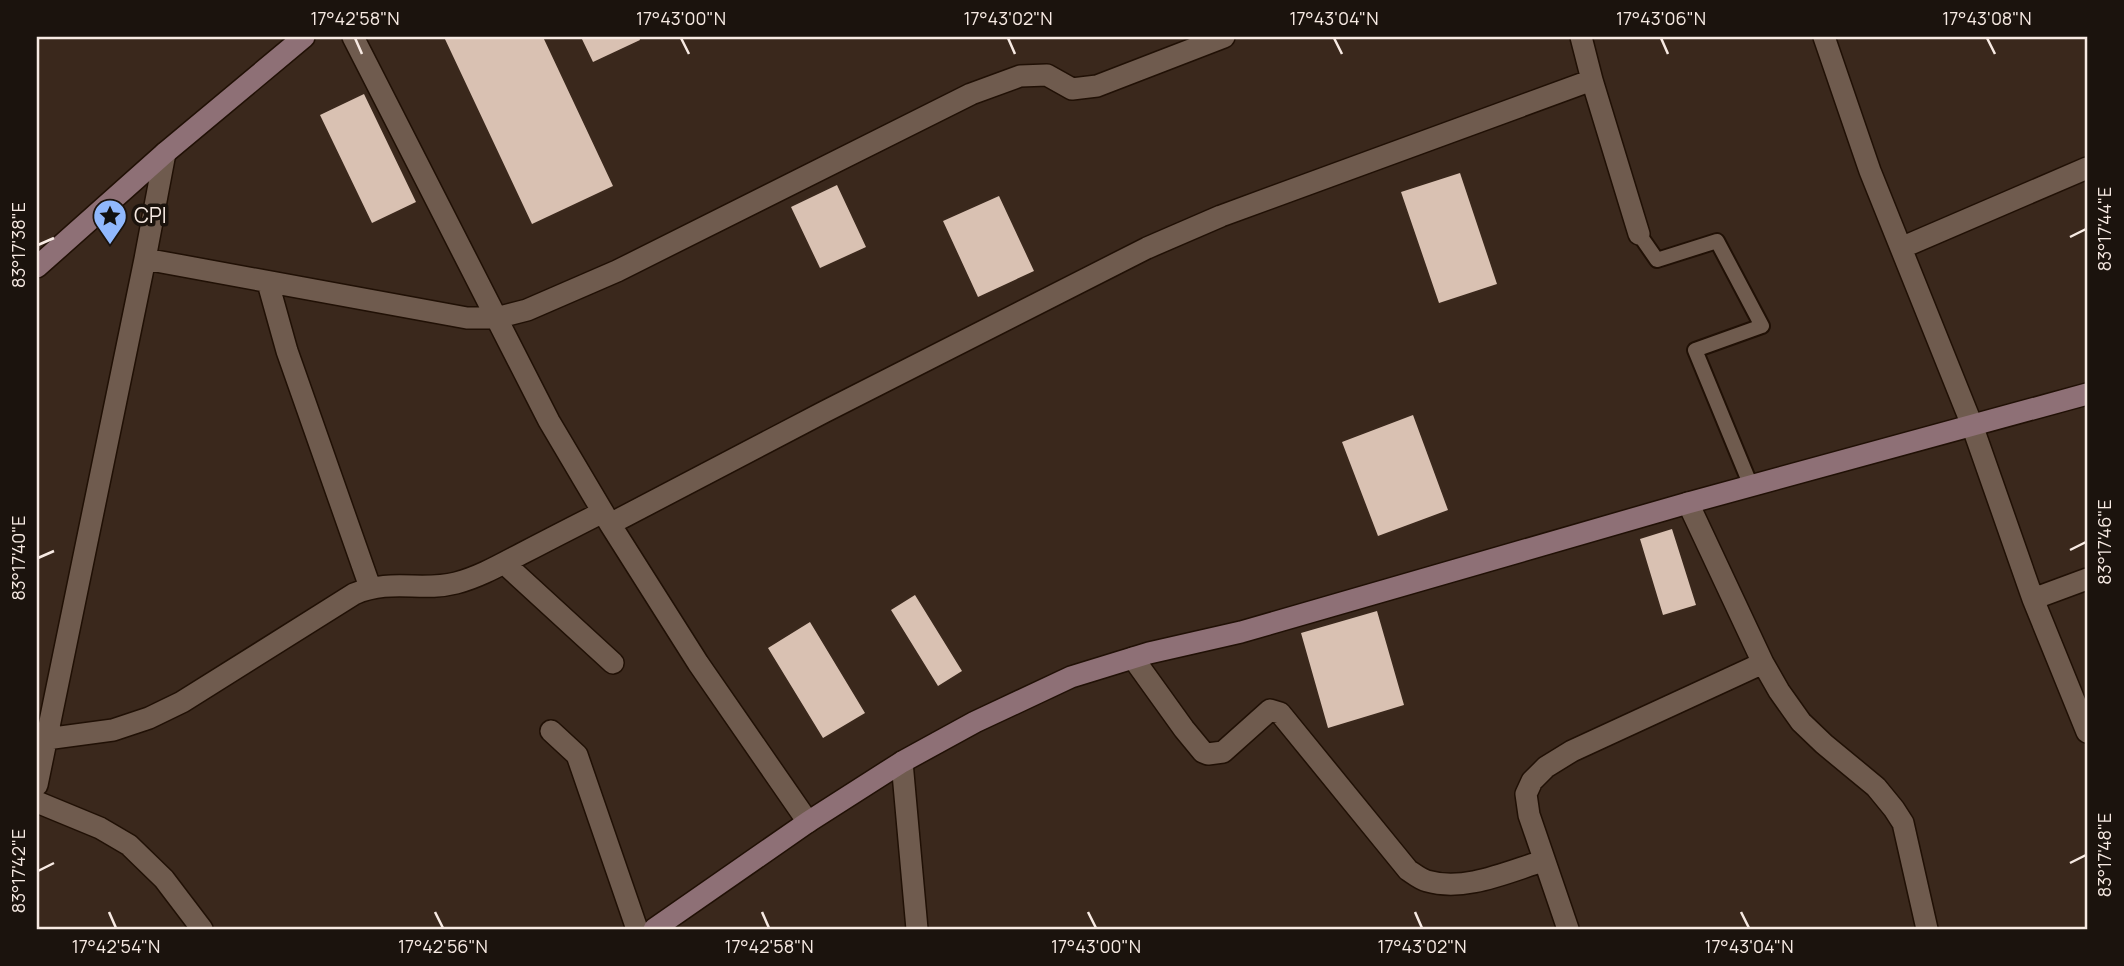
<svg xmlns="http://www.w3.org/2000/svg" width="2124" height="966" viewBox="0 0 2124 966" font-family="Manrope,sans-serif">
	<style>
		.building { fill: #d9c1b2 }
		.lines { fill: none; stroke-linecap: round; stroke-linejoin: round }
		.lane-casing { stroke: #201005; stroke-width: 18 }
		.street-casing { stroke: #201005; stroke-width: 24 }
		.secondary-casing { stroke: #201005; stroke-width: 24 }
		.lane { stroke: #6f5b4e; stroke-width: 14 }
		.street { stroke: #6f5b4e; stroke-width: 21 }
		.secondary { stroke: #8e7076; stroke-width: 21 }
		.ticks { fill: none; stroke: #f7eae3; stroke-width: 2.5 }
		.labels { text-anchor: middle; stroke-width: 7; stroke-linejoin: round; paint-order: stroke }
		.poi-label { font-size: 21px; fill: #f7eae3; stroke: #1b130d; text-anchor: start }
		.neatline { fill: none; stroke: #f7eae3; stroke-width: 2.5 }
		.ticks-label { font-size: 18px; text-anchor: middle; fill: #f7eae3 }
	</style>
	<rect width="100%" height="100%" fill="#3a281c"/>
	<path class="building" d="M444,37h99l70,149 -81,38z
		M581,37h58l1,3 -47,22z
		M364,94l52,108 -44,21 -52,-108z
		M1460,173l37,111 -58,19 -38,-111z
		M837,185l29,62 -46,21 -29,-61z
		M999,196l35,75 -56,26 -35,-76z
		M1413,415l35,95 -70,26 -36,-94z
		M1672,529l24,76 -33,10 -23,-76z
		M915,595l47,76 -24,15 -47,-76z
		M1377,611l27,94 -76,23 -27,-95z
		M810,622l55,91 -42,25 -55,-90z"/>
	<g class="lines">
		<g class="lane-casing">
			<path id="lane" d="M1639,234l18,26 60,-19 45,85 -67,24 56,136"/>
		</g>
		<g class="street-casing">
			<path id="street" d="M353,37l196,384 61,103 88,139 110,159
				M1581,37l11,43 47,154
				M1824,37l46,134 102,254 61,174 54,133
				M1901,248l186,-80
				M145,259l322,59h29l31,-8 90,-39 354,-177 49,-18 27,-1 25,14 25,-3 127,-49
				M268,283l19,68 83,236
				M1688,503l75,160 16,28 22,31 23,22 52,43 18,22 9,14 24,106
				M610,524l214,-112 323,-164 74,-32 371,-136
				M504,563l109,100
				M2033,599l54,-20
				M1133,658l51,71 19,23 5,2 15,-2 47,-42 10,3 128,157c6,4 12,9 19,11 38,11 80,-9 116,-20
				M551,731l26,24 60,174
				M46,739l67,-9 36,-12 33,-16 172,-108c37,-16 67,-2 102,-11 23,-6 44,-18 65,-29 27,-14 54,-28 82,-42
				M902,762l15,167
				M37,785l108,-526 20,-106
				M37,802l63,26 29,17 35,34 38,50
				M1568,929l-39,-114 -3,-21 6,-13 14,-14 26,-16 191,-88"/>
		</g>
		<g class="secondary-casing">
			<path id="secondary" d="M37,267l128,-114 139,-116
				M654,929l154,-107 94,-60 73,-40 96,-45 78,-24 92,-21 447,-129 399,-109"/>
		</g>
		<use href="#lane" class="lane"/>
		<use href="#street" class="street"/>
		<use href="#secondary" class="secondary"/>
	</g>
	<path class="ticks" d="M355,38l7,16M681,38l8,16M1008,38l7,16M1334,38l8,16M1661,38l7,16M1987,38l8,16M2070,237l16,-8M38,245l16,-7M2070,550l16,-8M38,558l16,-7M2070,863l16,-8M38,871l16,-8M109,912l7,16M435,912l8,16M762,912l7,16M1088,912l8,16M1415,912l7,16M1741,912l8,16"/>
	<defs>
		<g id="sight-pin" transform="scale(1.75)"><path d="M0 17L-7.5 6A9.5 9.5 0 1 1 7.5 6Z" fill="#90b8fd" stroke="#1b130d"/><path d="M0-6L1.8-2.2L6-1.7L2.9 1.2L3.7 5.4L0 3.3L-3.7 5.4L-2.9 1.2L-6-1.7L-1.8-2.2Z" fill="#111"/></g>
	</defs>
	<g fill-rule="evenodd">
		<use href="#sight-pin" x="110" y="216"/>
	</g>
	<g class="labels">
		<g class="poi-label">
			<text x="134" y="223">CPI</text>
		</g>
	</g>
	<rect width="2124" height="966" fill="none" stroke="#1b130d" stroke-width="77"/>
	<rect x="38" y="38" width="2048" height="890" class="neatline"/>
	<g class="ticks-label">
		<text x="355" y="25">17°42'58"N</text>
		<text x="681" y="25">17°43'00"N</text>
		<text x="1008" y="25">17°43'02"N</text>
		<text x="1334" y="25">17°43'04"N</text>
		<text x="1661" y="25">17°43'06"N</text>
		<text x="1987" y="25">17°43'08"N</text>
		<text transform="translate(2105 229) rotate(-90)" y="6">83°17'44"E</text>
		<text transform="translate(19 245) rotate(-90)" y="6">83°17'38"E</text>
		<text transform="translate(2105 542) rotate(-90)" y="6">83°17'46"E</text>
		<text transform="translate(19 558) rotate(-90)" y="6">83°17'40"E</text>
		<text transform="translate(2105 855) rotate(-90)" y="6">83°17'48"E</text>
		<text transform="translate(19 871) rotate(-90)" y="6">83°17'42"E</text>
		<text x="116" y="953">17°42'54"N</text>
		<text x="443" y="953">17°42'56"N</text>
		<text x="769" y="953">17°42'58"N</text>
		<text x="1096" y="953">17°43'00"N</text>
		<text x="1422" y="953">17°43'02"N</text>
		<text x="1749" y="953">17°43'04"N</text>
	</g>
</svg>
